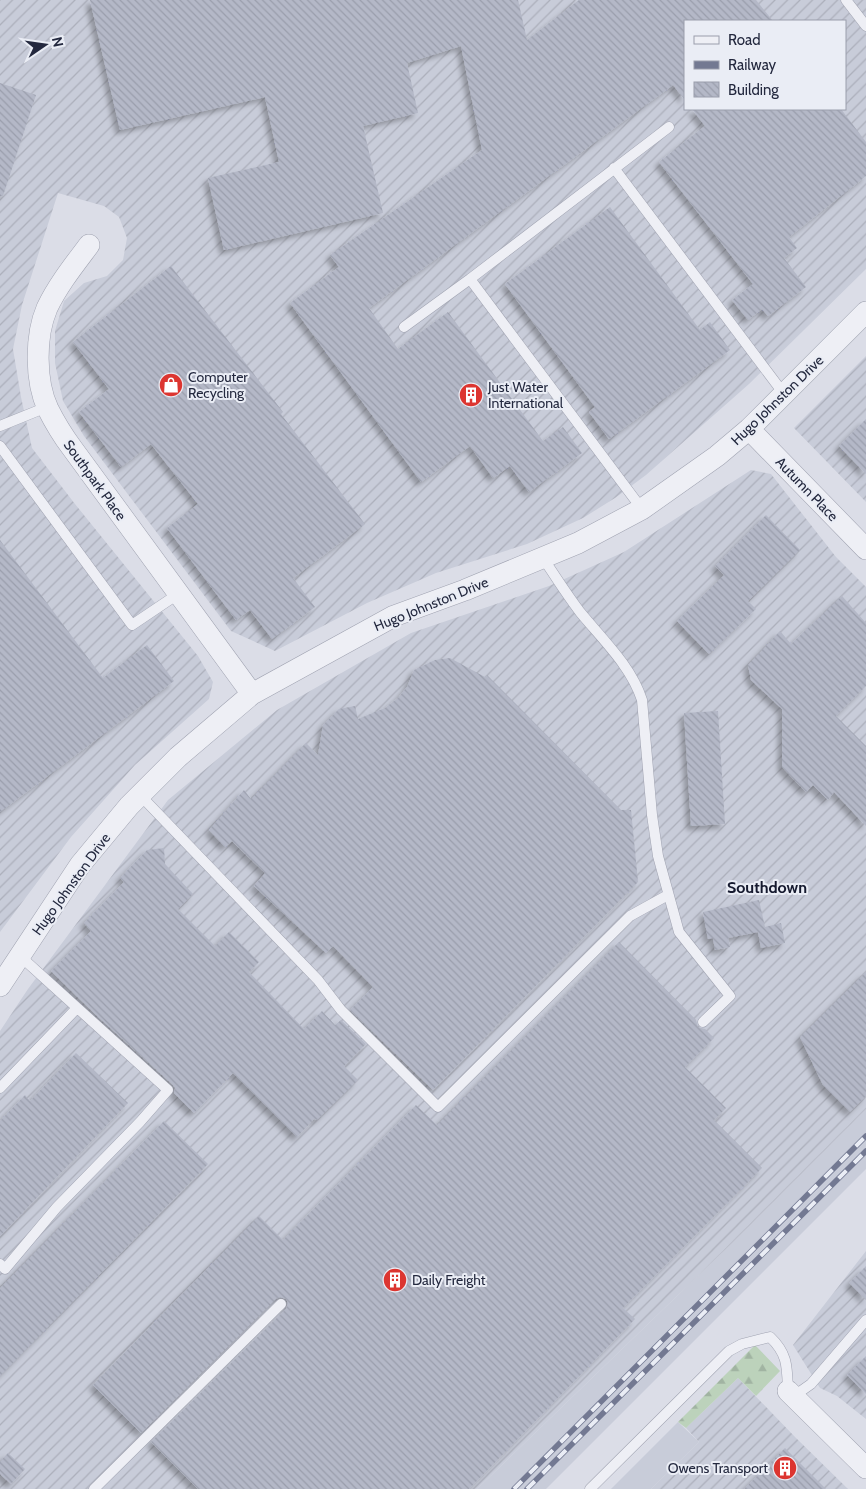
<svg xmlns="http://www.w3.org/2000/svg" width="866" height="1489" viewBox="0 0 866 1489" font-family="Cabin,sans-serif">
	<style>
		.built { fill: #c8ccd9 }
		.industrial { fill: url(#industrial-furrows); fill-rule: evenodd }
		.forest { fill: url(#forest-firs) }
		.building { fill: url(#building-back-hatch); filter: url(#shadow) }
		.lines { fill: none; stroke-linecap: round; stroke-linejoin: round }
		.lane-casing { stroke: #a0a3b1; stroke-width: 11 }
		.street-casing { stroke: #a0a3b1; stroke-width: 22 }
		.lane { stroke: #eeeff5; stroke-width: 10 }
		.street { stroke: #eeeff5; stroke-width: 21 }
		.rail-casing { stroke: #737992; stroke-width: 5.5 }
		.rail { stroke: #eaedf5; stroke-width: 4; stroke-dasharray: 11; stroke-linecap: butt }
		.labels { text-anchor: middle; stroke-width: 4; stroke-linejoin: round; paint-order: stroke }
		.poi-label { font-size: 14px; fill: #23283e; stroke: #eaedf5; text-anchor: start }
		.street-label { font-size: 14px; fill: #23283e; stroke: #eaedf5 }
		.quarter-label { font-size: 16px; font-weight: bold; fill: #161a2f; stroke: #eaedf5 }
	</style>
	<defs>
		<pattern id="industrial-furrows" width="10" height="10" patternUnits="userSpaceOnUse" patternTransform="scale(1.25)"><rect width="10" height="10" fill="#c8ccd9"/><path d="M-1 1l2-2M0 10L10 0M9 11l2-2" fill="none" stroke="#acafbb"/></pattern>
		<pattern id="forest-firs" width="22" height="20" patternUnits="userSpaceOnUse" patternTransform="scale(1.25)"><rect width="22" height="20" fill="#bcd2bb"/><path d="M5 1l3.5 6h-7zM16 11l3.5 6h-7z" fill="#a1b4a2"/></pattern>
		<pattern id="building-back-hatch" width="6" height="6" patternUnits="userSpaceOnUse" patternTransform="scale(1.25)"><rect width="6" height="6" fill="#b4b8c7"/><path d="M-1 5l2 2M0 0l6 6M5-1l2 2" fill="none" stroke="#9a9eac"/></pattern>
		<filter id="shadow"><feDropShadow dx="-4.5" dy="4.5" stdDeviation="2.5" flood-color="#0004"/></filter>
	</defs>
	<rect width="100%" height="100%" fill="#dbdde7"/>
	<path class="built" d="M866,1109v60l-320,320h-69l255,-246z
		M678,1422l21,20 -48,47h-40z"/>
	<path class="industrial" d="M0,0h866v269l-117,115 -103,91 -31,23 -32,20 -56,26 -91,29 -69,30 -92,48 -44,-20 -147,-195 -21,-35 -8,-38v-32l9,-30 20,-18 23,-7 16,-16 4,-22 -8,-21 -15,-11 -46,-13 -36,112 -9,44 8,48 11,51 43,56 123,152 15,26 -4,17 -74,66 -64,72 -71,95zM685,21h160v88h-160z
		M866,356v146l-72,-74z
		M751,470l20,4 65,83 30,30v522l-134,134 -255,246h-477v-458l28,-42 140,-189 109,-90 134,-77 138,-47 75,-34z
		M866,1251v168l-29,-23 -17,-8 -27,-43z
		M738,1378l58,60 52,51h-197l48,-47 -13,-14z"/>
	<path class="forest" d="M755,1345l25,26 -24,25 -18,-18 -52,50 -8,-6z"/>
	<path class="building" d="M90,0h428l9,40 52,-40h177l17,21h-88v79l-12,-15 -304,223 29,41 50,-37 95,129 20,-14 19,26 -53,39 -19,-26 -17,12 -23,-32 -49,36 -131,-179 49,-36 -9,-12 152,-105 -21,-104 -54,17 11,50 -55,13 20,87 -159,37 -16,-72 71,-16 -14,-65 -145,33z
		M0,83l36,12 -33,101h-3z
		M692,109h149l25,33v34l-77,61 8,11 -13,10 22,29 -38,29 -6,-7 -14,11 -16,-20 21,-16 -94,-122 46,-36z
		M610,207l90,123 10,-8 20,28 -121,89 -20,-27 6,-5 -90,-123z
		M171,266l112,146 -2,2 84,110 -72,54 22,29 -43,32 -22,-29 -14,10 -69,-92 31,-24 -47,-60 -30,23 -42,-55 30,-23 -36,-47z
		M866,419v55l-27,-28z
		M766,515l34,35 -52,51 8,8 -47,45 -32,-33 47,-46 -9,-9z
		M0,540l103,138 44,-33 27,36 -174,131z
		M842,596l24,27v63l-30,30 30,30v80l-32,-34 -6,8 -15,-15 -7,7 -24,-25v-58l-31,-29 -3,-15 32,-34 11,13z
		M450,658l35,19 2,-2 134,135h10l7,72 -205,208 -83,-80 23,-23 -40,-41 -7,7 -72,-67 11,-13 -33,-32 -7,6 -16,-17 35,-40 7,9 55,-56 12,12 5,-30 16,-16 16,-3 3,13 27,-11 13,-10 9,-11 7,-17 21,-10z
		M718,711l7,113 -34,2 -7,-113z
		M164,848l1,16 28,30 -15,15 37,37 14,-14 30,30 -10,10 55,57 18,-18 13,14 6,-5 25,24 -22,22 14,14 -41,40 -3,-1 -17,18 -64,-64 -39,40 -20,-20 1,-5 -2,-3 -77,-70 -45,-44 40,-40 -7,-8 40,-41 -4,-4 27,-28z
		M759,900l6,27 16,-4 4,20 -24,5 -3,-16 -30,6 2,9 -15,3 -2,-12 -5,1 -5,-27z
		M619,942l77,78 2,7 7,2 9,9 -29,29 41,41 -12,12 48,48 -139,140 12,11 -166,170h-271l-47,-47 135,-133 2,-6 -2,-4 -6,-2 -4,2 -135,134 -48,-48 166,-169 24,24 133,-135 21,20z
		M866,972v124l-16,16 -27,-27 -23,-48z
		M76,1053l52,50 -128,133v-115l25,-26 5,6z
		M164,1121l44,43 -208,212v-88z
		M866,1266v34l-17,-17z
		M866,1356v38l-19,-19z
		M785,1448l41,41h-82z
		M8,1453l17,16 -14,15 -11,-10v-12z"/>
	<g class="lines">
		<g class="lane-casing">
			<path id="lane" d="M846,0l20,26
				M614,168l170,226
				M470,279l172,230
				M404,327l66,-48 199,-152
				M0,426l47,-19
				M0,446l132,179 46,-31
				M543,558c12,18 24,37 37,54 23,28 51,54 62,88l10,115 6,41 21,76 51,64 -27,26
				M140,795l178,185 23,30 97,97 192,-191 38,-21
				M0,1088l77,-80
				M0,1264l5,5 52,-62 83,-85 28,-32 -148,-134
				M794,1396l17,-12 55,-64
				M94,1489l187,-185
				M590,1489l139,-138 13,-7 28,-7c18,17 17,30 18,54"/>
		</g>
		<g class="street-casing">
			<path id="street" d="M89,245c-15,20 -31,40 -42,63 -12,28 -12,73 1,101 7,14 15,27 24,39l180,246
				M749,429l117,120
				M0,986l80,-121 49,-59 49,-49 74,-63 142,-78 71,-26 113,-47 64,-34 75,-53 32,-27 117,-117
				M788,1391l78,77"/>
		</g>
		<use href="#lane" class="lane"/>
		<use href="#street" class="street"/>
		<g class="rail-casing">
			<path id="rail" d="M514,1489l352,-353
				M527,1489l339,-338"/>
		</g>
		<use href="#rail" class="rail"/>
	</g>
	<defs>
		<g id="shop-disc" transform="scale(1.25)"><circle r="9.5" fill="#dc3530" stroke="#eaedf5"/><path d="M-5-2.5h2.3a2.7 3.5 0 0 1 5.4 0H5L5.5 6h-11ZM-1.5-2.5h3a1.5 2.3 0 0 0-3 0Z" fill="#fff"/></g>
		<g id="building-disc" transform="scale(1.25)"><circle r="9.5" fill="#dc3530" stroke="#eaedf5"/><path d="M-4-6H4V6H1V3H-1V6H-4ZM-2.5-4.3h1.7v1.8h-1.7ZM.8-4.3h1.7v1.8H.8ZM-2.5-1h1.7V.8h-1.7ZM.8-1h1.7V.8H.8Z" fill="#fff"/></g>
	</defs>
	<g fill-rule="evenodd">
		<use href="#shop-disc" x="171" y="385"/>
		<use href="#building-disc" x="471" y="395"/>
		<use href="#building-disc" x="395" y="1280"/>
		<use href="#building-disc" x="785" y="1468"/>
	</g>
	<g class="labels">
		<g class="poi-label">
			<text x="188" y="382">Computer<tspan x="188" dy="16">Recycling</tspan></text>
			<text x="488" y="392">Just Water<tspan x="488" dy="16">International</tspan></text>
			<text x="412" y="1285">Daily Freight</text>
			<text x="768" y="1473" text-anchor="end">Owens Transport</text>
		</g>
		<g class="street-label">
			<text transform="translate(777 400) rotate(-44)" y="5">Hugo Johnston Drive</text>
			<text transform="translate(95 480) rotate(54)" y="5">Southpark Place</text>
			<text transform="translate(807 489) rotate(46)" y="5">Autumn Place</text>
			<text transform="translate(431 604) rotate(-22)" y="5">Hugo Johnston Drive</text>
			<text transform="translate(71 884) rotate(-54)" y="5">Hugo Johnston Drive</text>
		</g>
		<g class="quarter-label">
			<text x="767" y="893">Southdown</text>
		</g>
	</g>
	<rect x="684" y="20" width="162" height="90" fill="#eaedf5" stroke="#9a9eac"/>
	<rect x="694" y="36" width="25" height="8" fill="#eeeff5" stroke="#9a9eac"/>
	<text x="728" y="45" font-size="15" fill="#23283e">Road</text>
	<rect x="694" y="61" width="25" height="8" fill="#737992" stroke="#9a9eac"/>
	<text x="728" y="70" font-size="15" fill="#23283e">Railway</text>
	<rect x="694" y="82" width="25" height="15" fill="url(#building-back-hatch)" stroke="#9a9eac"/>
	<text x="728" y="95" font-size="15" fill="#23283e">Building</text>
	<g transform="translate(45 45) rotate(77)" stroke="#eaedf5" stroke-width="4" paint-order="stroke">
	<path d="M0-4L9 19L0 12L-9 19Z" fill="#23283e"/>
	<text y="-8" font-size="14" font-weight="bold" text-anchor="middle" fill="#23283e">N</text>
	</g>
</svg>
